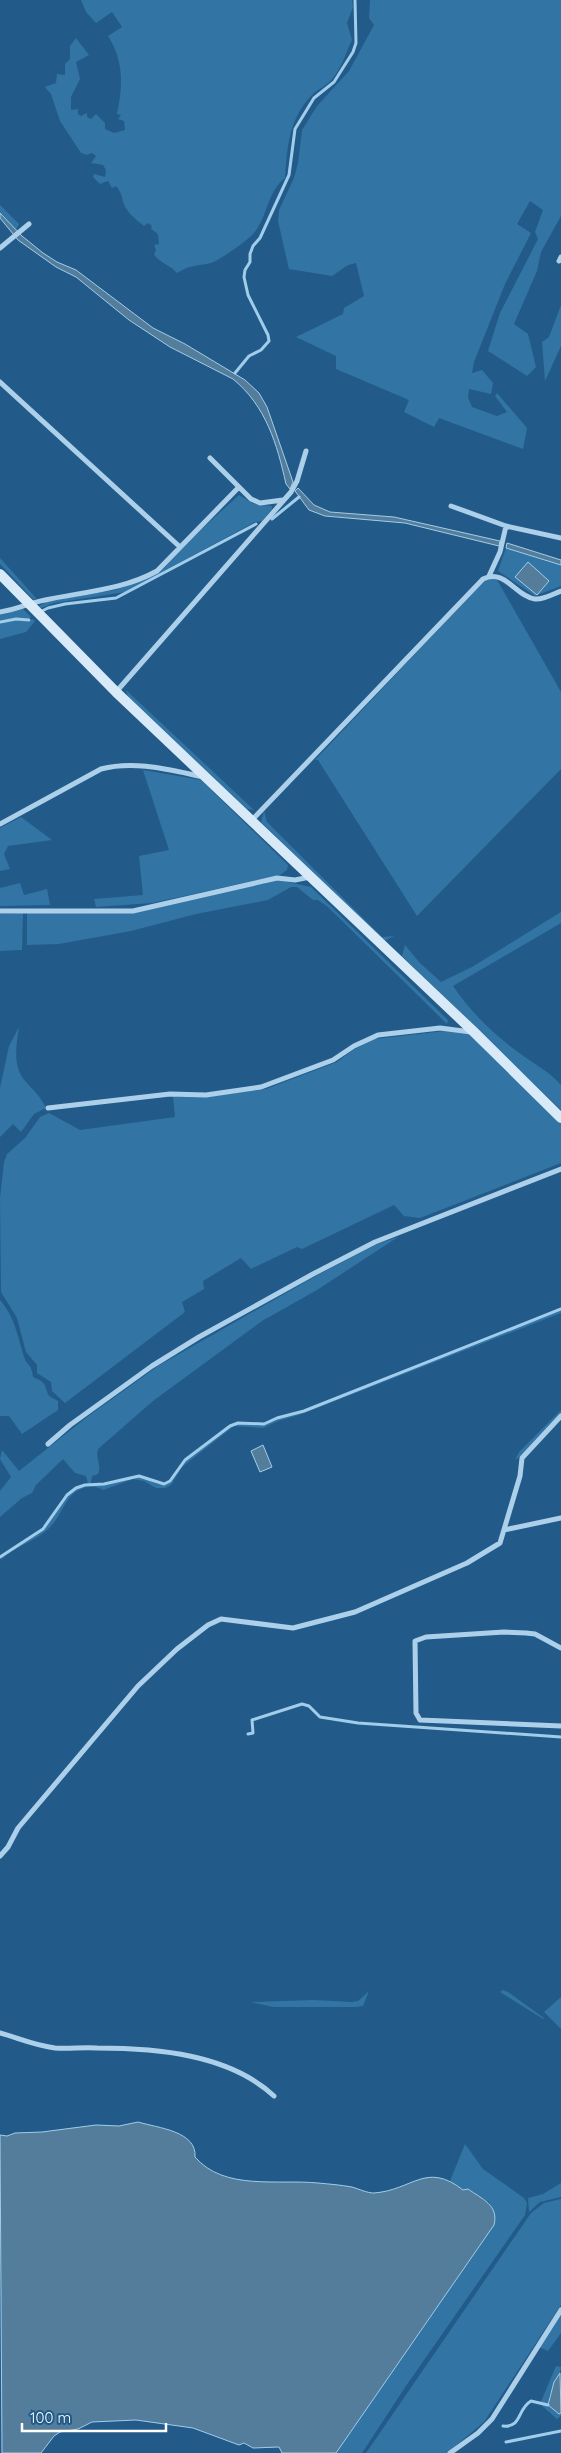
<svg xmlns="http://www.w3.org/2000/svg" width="561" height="2453" viewBox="0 0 561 2453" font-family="Quicksand,sans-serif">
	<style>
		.green { fill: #3274a4 }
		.water { fill: #547d9c; stroke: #a1cdeb }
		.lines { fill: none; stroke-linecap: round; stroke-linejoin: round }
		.stream { stroke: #a1cdeb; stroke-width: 3 }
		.street { stroke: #add0ea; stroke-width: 5 }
		.secondary { stroke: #d8eaf8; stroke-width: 10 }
	</style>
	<rect width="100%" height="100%" fill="#225b89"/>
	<path class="green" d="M81,0h271l1,7 -6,16 5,17c-6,12 -10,27 -19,38 -6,8 -14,10 -21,17 -23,23 -25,53 -27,83 -19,14 -17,43 -35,59 -8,7 -30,23 -39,26 -13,3 -22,2 -34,10 -7,-8 -15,-9 -23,-18l2,-5 -2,-5 5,-1 -1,-10 -7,-5 1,-3 -4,-3 -4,3c-8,-6 -19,-15 -21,-25 -2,-7 -2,-9 -7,-15l-4,2 -4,-7 -8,3 -7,-7 1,-3 11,3 1,-7 -3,-5 -12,-2 5,-7 -4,-3 -5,2 -6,-2 -21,-32 -9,-27 -6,-7 11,-4 1,-9 8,1v-11l5,-5v-13l6,-8 13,17 -13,7 4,17 -9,18v13l7,-1v5l3,2 6,-3v4l4,2 5,-5 9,9v6l9,4 11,-3 -1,-9 -6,-2 3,-4 -4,-1c6,-28 7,-53 -9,-78l14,-9 -10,-15 -16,11 -10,-11z
		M370,0h191v216l-20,36 -4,19 -23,53 14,10 8,33 -9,9 -39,-25 12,-38 38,-74 -3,-7 8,-22 -13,-9 -13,23 14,9 -26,51 -31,78 -2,11 10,-3 11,13 -2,11 -22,-5 -1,8 4,10 25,9 10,-4 -12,-16 2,-3 30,35 -4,21 -84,-31 -5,9 -30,-15 5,-12 -73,-31v-13l-40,-19 47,-23 1,-6 20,-12 -8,-33 -8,2 -16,11 -43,-7 -11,-48 1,-11 15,-32 4,-15 4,-33 15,-24 32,-35 25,-46 -5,-7z
		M0,205l19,19 -3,6 -16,-17z
		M561,305v41l-16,35 -3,-39 7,-5z
		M239,495l15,9 18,2v3l-10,12 -7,1 -130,70 -71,11 -13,5 -2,-2 9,-5 67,-11 34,-13z
		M506,548l55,17v21l-26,10 -37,-25z
		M0,558l36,40 -2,2 -34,-36z
		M496,578l65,114v77l-144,147 -99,-156h-3l167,-177 4,-3z
		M23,609l8,8 -2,2 -13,-1 -16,2v-5z
		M33,619l2,2 -9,11 -26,7v-16l9,-3 20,1z
		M126,690l128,120 -7,-1 -119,-112z
		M143,770l58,10 87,85 -1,5 -7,5 -128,28 -56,4 -2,-8 49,-4 -4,-39 30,-6z
		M264,811l3,11 115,115 12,-1 -12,6 -121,-120z
		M21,817l31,23 -44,6 -4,8 6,15 -10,2v-43z
		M279,880l32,7 137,133 -1,4 -119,-117 -10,-7h-5l-16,-13h-6l-23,13 -72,14 -65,17 -72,13 -32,1v-32h108z
		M20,883l4,12 23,-6 3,16 -50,1v-18z
		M561,912v11l-108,63c17,25 40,48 65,66 14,11 31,19 43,33v25l-159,-154 3,-11 15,18 21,19 31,-15z
		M23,913l-1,37 -22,1v-37z
		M19,1027c-3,20 -7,41 8,56 8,9 14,14 19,25l-12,6 -13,18 -8,-8 -13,13v-49l9,-42z
		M445,1031l26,3 90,89v40l-141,55 -16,-2 -10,-11 -92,44 -5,-2 -46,22 -10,-11 -38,23 1,8 -22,13 3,10 -120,91 -13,-12 -1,-9 -14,-9v-8l-11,-13 -9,-34 -16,-26 -1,-94 4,-36 3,-8 18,-16 15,-21 9,-4 31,17 95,-13 -2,-21 34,1 59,-8 71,-27 16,-12 22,-11z
		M398,1237l-81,53 -55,31 -109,80 -55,48c-3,8 4,17 0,25l-6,2 -1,7 -3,1 -2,-8 -11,-3 -12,-14 -27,26 -4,8 -10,5 -22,19v-26l11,-14 -11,-18 2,-9 17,21 68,-54 71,-51 156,-89 63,-33z
		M0,1300c14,15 18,37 24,57 3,9 8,7 9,20 15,7 10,6 16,19l9,5v9l-36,24 -13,-18h-9z
		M561,1310v3l-262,102 -21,6 -15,7 -29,-2 -52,41 -11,18 -6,3h-9l-12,-7 -11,-2 -30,11c-9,-5 -17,-4 -26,1 -12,7 -16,24 -25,34 -14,16 -38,21 -52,36l3,-6 41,-26 23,-34 9,-6 63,-13 18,8 7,1 6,-4 15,-20 45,-35 8,-3 26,2 14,-7 27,-7z
		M561,1410v4l-39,41 -7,5 4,-8z
		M503,1990l5,2 36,26 -1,1 -43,-27z
		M369,1991l-6,15 -7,1h-83l-22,-5 62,-2 38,2 7,-1z
		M561,1997v32l-17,-17z
		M465,2144l18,25 41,29 3,5 -2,12 -119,171 -44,67h-26l158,-228 -5,-23 -26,-12 -13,-9z
		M561,2183v14l-21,5 -11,10 -1,-14 15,-4z
		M561,2199v106l-77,117 -37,31h-81l165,-240 13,-10z
		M561,2313v20l-13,18 -9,-4z
		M556,2366l5,1c0,8 -9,20 -12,30l12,16v3l-4,3 -17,-15z"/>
	<path class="water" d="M0,213l22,23 21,17 14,9 19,8 77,58 32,16 60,36 14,13 8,14 26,75 -3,7 -4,-5c-9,-40 -20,-78 -53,-105l-63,-32 -41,-27 -53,-43 -20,-10 -38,-27 -18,-22z
		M298,488l16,17 16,7 64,5 106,24 -1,5 -94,-23 -80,-7 -16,-6 -14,-19z
		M507,543l54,17v5l-55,-17z
		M528,562l21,19 -12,14 -22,-18z
		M263,1445l9,22 -12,5 -9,-21z
		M138,2122c20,6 59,9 57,35 29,34 83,22 123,26 11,1 23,2 34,4 7,2 15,6 22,6 39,-3 52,-32 89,-3l5,-1c14,10 31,16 26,36l-158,228h-54l-3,-6 -26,1 -9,-5 -5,2 -46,-17 -57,-8 -44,2 -14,7 -18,3 -6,4 -13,17h-39l-2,-318 7,1 8,-3 27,-1 54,-7 23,1z
		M560,2373l1,40 -2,1 -11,-9 6,-23z"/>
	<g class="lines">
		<path class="stream" d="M235,373l14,-17 12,-6 8,-9 -1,-6 -20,-40 -4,-18 1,-7 5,-8v-8l3,-8 7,-8 29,-63 6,-46 19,-31 20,-16 19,-30 3,-9 -1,-43
			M272,519l27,-22
			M40,612l8,-4 17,-4 51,-6 140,-74
			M0,622l16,-3 13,1
			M0,1557l43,-28 24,-34 9,-7 9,-3 19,-1 35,-8 25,8 6,-3 15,-21 45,-34 8,-3 26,1 13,-6 27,-7 257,-102
			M248,1734l5,-1 -1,-13 50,-16 7,2 11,11 38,6 203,14
			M503,2426c19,2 14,-17 28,-25l17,4
			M506,2442l55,-11"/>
		<path class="street" d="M0,248l29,-24
			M559,261l2,-4
			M0,382l180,165
			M210,458l41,41 9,4 23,-3
			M451,506l55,20 55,12
			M489,576l11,-24 6,-26
			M0,612c16,-2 29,-9 45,-12 37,-8 78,-10 112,-29l81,-83
			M116,692l175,-200 6,-11 9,-30
			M252,820l231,-241c22,-11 32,17 52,20 8,1 18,-5 26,-8
			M0,824l101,-55c34,-9 69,1 103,8
			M0,911h133l144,-33 18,2 15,-3
			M48,1108l122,-14 36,1 55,-8 72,-27 21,-14 24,-11 62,-7 31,4
			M48,1444l22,-19 82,-59 47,-29 114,-63 62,-32 186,-73
			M504,1530l57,-12
			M561,1648l-26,-14 -9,-1 -22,-1 -78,5 -11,4 1,72 4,7 141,6
			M0,1856l8,-9 10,-19 120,-142 39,-37 31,-24 13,-6 72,9 62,-16 112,-49 33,-20 20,-67 2,-18 39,-42
			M0,2033c18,5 36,13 55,15 14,1 28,-1 42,0 59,0 132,6 177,48
			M450,2453l28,-20 14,-14 69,-109"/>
		<path class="secondary" d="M0,574l116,118 358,340 87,86"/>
	</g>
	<path d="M22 2423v8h144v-8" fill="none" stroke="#ffffff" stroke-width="2.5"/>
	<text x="30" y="2423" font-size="15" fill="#ffffff" stroke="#225b89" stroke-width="4" paint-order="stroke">100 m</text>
</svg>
